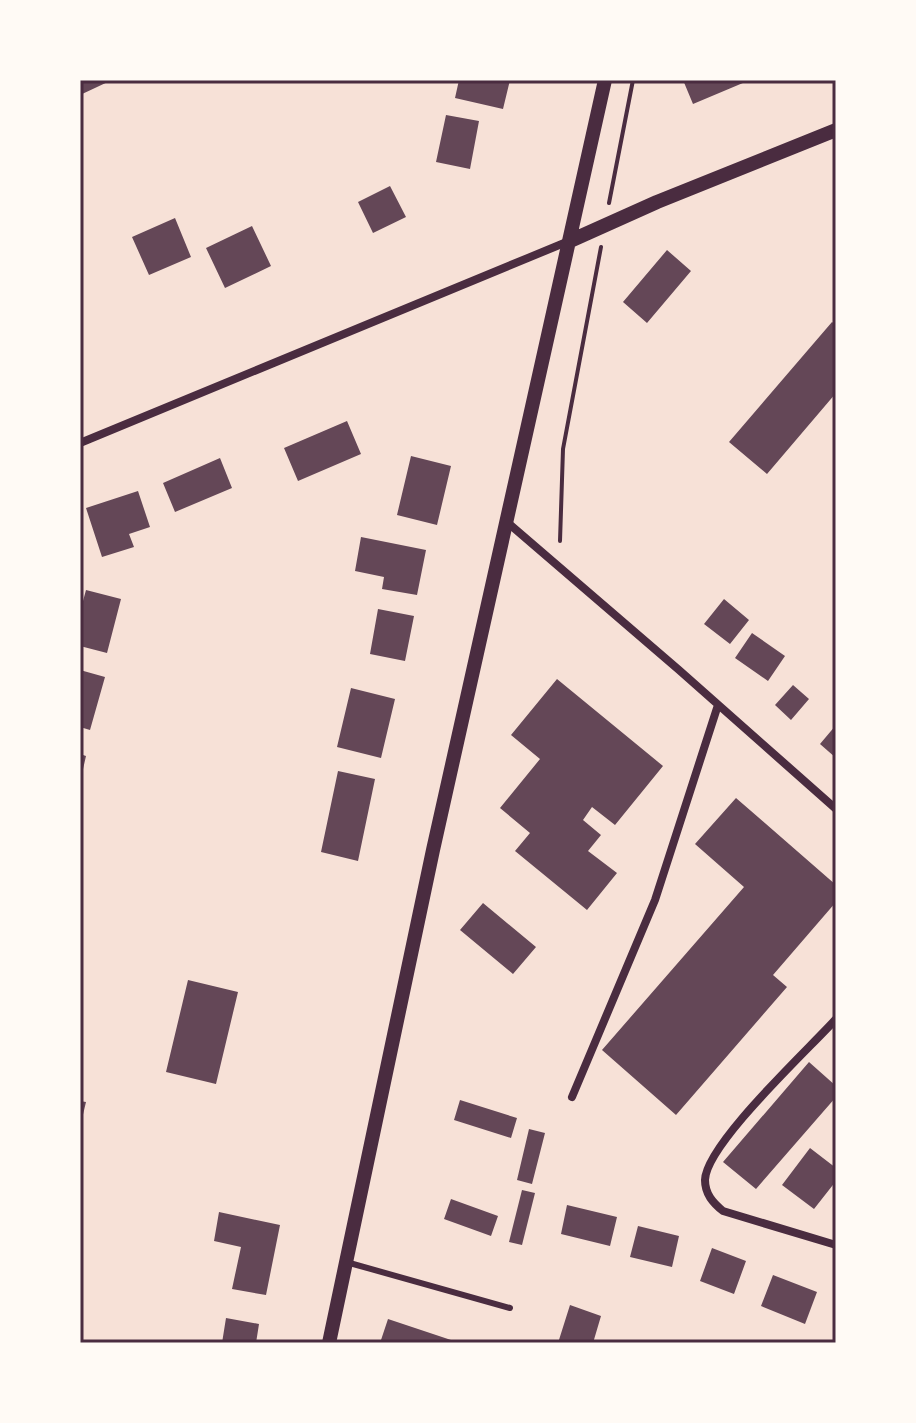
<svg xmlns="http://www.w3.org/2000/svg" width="916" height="1423" viewBox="0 0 916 1423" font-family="'PT Serif',serif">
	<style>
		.building { fill: #644757 }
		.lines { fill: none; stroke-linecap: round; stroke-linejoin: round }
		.path { stroke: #4a2c40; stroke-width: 4 }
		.service { stroke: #4a2c40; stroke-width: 6 }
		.minor { stroke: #4a2c40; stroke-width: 8 }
		.tertiary { stroke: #4a2c40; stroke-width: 14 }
		.neatline { fill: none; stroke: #4a2c40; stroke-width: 3 }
	</style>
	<rect width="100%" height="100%" fill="#f7e1d7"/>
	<path class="building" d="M80,80h32l-32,15z
		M459,80h51l-7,29 -48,-11z
		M683,80h67l-57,24z
		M446,115l33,6 -9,48 -34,-7z
		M390,186l16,31 -33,16 -15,-31z
		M175,218l16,39 -42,18 -17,-38z
		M252,226l19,40 -46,22 -19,-40z
		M667,250l24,21 -44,52 -24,-21z
		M832,322l4,3v68l-69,81 -38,-32z
		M347,421l14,33 -63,27 -14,-33z
		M411,456l40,10 -14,59 -40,-10z
		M220,458l12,30 -57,24 -12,-29z
		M138,491l12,36 -21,7 5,13 -32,10 -16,-49z
		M361,537l65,13 -9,45 -35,-6 2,-12 -29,-6z
		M86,590l35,9 -14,54 -27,-7v-34z
		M724,599l25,21 -19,24 -26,-20z
		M378,609l36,7 -9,45 -35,-7z
		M752,633l33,23 -17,25 -33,-23z
		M80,670l25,7 -15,53 -10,-3z
		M557,679l106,87 -48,59 -23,-18 -9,13 18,15 -13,16 29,22 -30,37 -72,-59 15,-18 -30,-25 40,-49 -29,-24z
		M793,685l16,14 -18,21 -16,-15z
		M351,688l44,11 -14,59 -44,-11z
		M836,725v33l-16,-14z
		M80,754l6,2 -5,22h-1z
		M338,771l37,8 -17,82 -37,-9z
		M736,798l100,87v17l-63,73 14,12 -111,128 -74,-65 142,-163 -49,-43z
		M483,903l53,44 -23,27 -53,-44z
		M188,980l50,12 -22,92 -50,-12z
		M809,1062l27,24v11l-80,92 -33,-27z
		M460,1100l57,18 -6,20 -57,-18z
		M80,1101l6,1 -5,21h-1z
		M529,1129l16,4 -13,51 -15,-4z
		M810,1148l26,20v13l-22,28 -32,-24z
		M522,1190l13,3 -13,52 -13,-3z
		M451,1199l47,17 -7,20 -47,-17z
		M567,1205l50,12 -7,29 -49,-12z
		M219,1212l61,13 -14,70 -34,-6 9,-42 -27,-6z
		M638,1226l41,10 -7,31 -42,-10z
		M712,1248l34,13 -12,33 -34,-13z
		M773,1275l44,17 -12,32 -44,-18z
		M570,1305l31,11 -8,27h-35z
		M226,1318l33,6 -3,19h-34z
		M388,1319l69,23v1h-77z"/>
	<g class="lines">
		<path class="path" d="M609,203l24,-123
			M560,541l3,-92 38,-202"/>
		<path class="service" d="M346,1262l164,46"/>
		<path class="minor" d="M80,443l489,-202
			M507,522l172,148 157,139
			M836,1019c-27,30 -130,125 -131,161 0,14 8,23 18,31l113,34
			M572,1097l83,-197 63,-195"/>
		<path class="tertiary" d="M570,241l87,-39 179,-72
			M329,1343l104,-493 172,-770"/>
	</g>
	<rect width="916" height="1423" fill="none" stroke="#fffaf5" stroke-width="164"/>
	<rect x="82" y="82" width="752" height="1259" class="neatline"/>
</svg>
